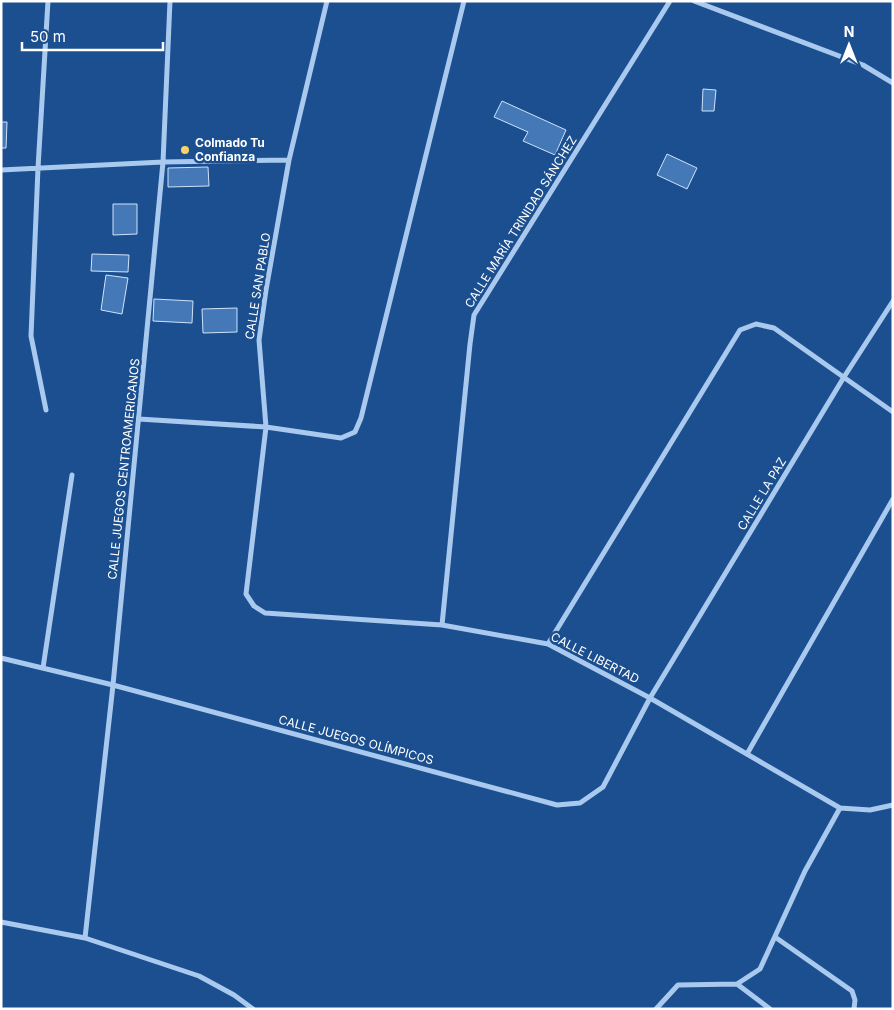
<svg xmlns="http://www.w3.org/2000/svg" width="894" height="1010" viewBox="0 0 894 1010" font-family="Inter,sans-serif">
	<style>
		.building { fill: #4478b7; stroke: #cfe3fa }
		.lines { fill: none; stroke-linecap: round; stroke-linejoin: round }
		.street { stroke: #a9c9ee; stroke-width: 5 }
		.poi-dot { fill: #ffd166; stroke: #1b4f8f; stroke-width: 2 }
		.labels { text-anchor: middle; stroke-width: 5; stroke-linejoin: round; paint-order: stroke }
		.poi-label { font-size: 12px; font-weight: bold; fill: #fff; stroke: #1b4f8f; text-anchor: start }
		.street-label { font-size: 12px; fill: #fff; stroke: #1b4f8f }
	</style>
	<rect width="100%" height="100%" fill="#1b4f8f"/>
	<path class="building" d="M703,89l13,1 -2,21h-12z
		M502,101l64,29 -11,25 -32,-14 5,-9 -34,-15z
		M1,122h6l-1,26h-5z
		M667,154l30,14 -10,21 -30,-14z
		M208,167l1,19 -41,1v-19z
		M113,204h24v30l-24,1z
		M92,254l37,1 -1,17 -37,-1z
		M106,275l22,3 -6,36 -21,-4z
		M154,299l39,2 -1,22 -39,-2z
		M237,308v24l-34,1 -1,-24z"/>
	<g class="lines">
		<path class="street" d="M327,1l-38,159 -23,130 -7,50 7,87 -20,167 8,12 11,7 177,12 106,19 102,54 190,110 30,2 23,-5
			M694,1l169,64 30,18
			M1,170l162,-8 126,-2
			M46,410l-15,-74 7,-168 10,-167
			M139,419l127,8 75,11 14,-6 6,-14 103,-417
			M442,625l28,-281 4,-29 196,-314
			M548,644l192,-314 16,-6 18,4 119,84
			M1,658l112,27 444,120 23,-2 23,-16 47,-89 194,-321 49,-76
			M43,668l29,-193
			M747,754l146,-255
			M1,922l84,16 114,38 35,19 19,14
			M775,937l77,54 3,9 -1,9
			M85,938l28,-253 50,-523 7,-161
			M737,984l33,25
			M656,1009l22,-24 59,-1 23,-15 45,-98 35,-63"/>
	</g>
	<circle class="poi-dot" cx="185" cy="150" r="5"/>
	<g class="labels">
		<g class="poi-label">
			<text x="195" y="147">Colmado Tu<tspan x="195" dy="14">Confianza</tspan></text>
		</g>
		<g class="street-label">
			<text transform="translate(521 222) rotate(-58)" y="4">CALLE MARÍA TRINIDAD SÁNCHEZ</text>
			<text transform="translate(258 286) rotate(-81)" y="4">CALLE SAN PABLO</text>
			<text transform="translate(124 469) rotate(-84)" y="4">CALLE JUEGOS CENTROAMERICANOS</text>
			<text transform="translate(762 494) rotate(-59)" y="4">CALLE LA PAZ</text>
			<text transform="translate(595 658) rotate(27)" y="4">CALLE LIBERTAD</text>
			<text transform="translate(356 740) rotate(15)" y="4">CALLE JUEGOS OLÍMPICOS</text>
		</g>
	</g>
	<rect width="894" height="1010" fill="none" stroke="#ffffff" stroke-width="5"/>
	<g transform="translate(849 45)" stroke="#1b4f8f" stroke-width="4" paint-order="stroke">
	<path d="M0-4L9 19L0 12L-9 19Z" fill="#ffffff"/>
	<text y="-8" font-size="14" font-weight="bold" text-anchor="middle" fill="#ffffff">N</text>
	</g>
	<path d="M22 42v8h141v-8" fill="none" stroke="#ffffff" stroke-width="2.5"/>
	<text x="30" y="42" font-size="15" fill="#ffffff" stroke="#1b4f8f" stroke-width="4" paint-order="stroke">50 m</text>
</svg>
